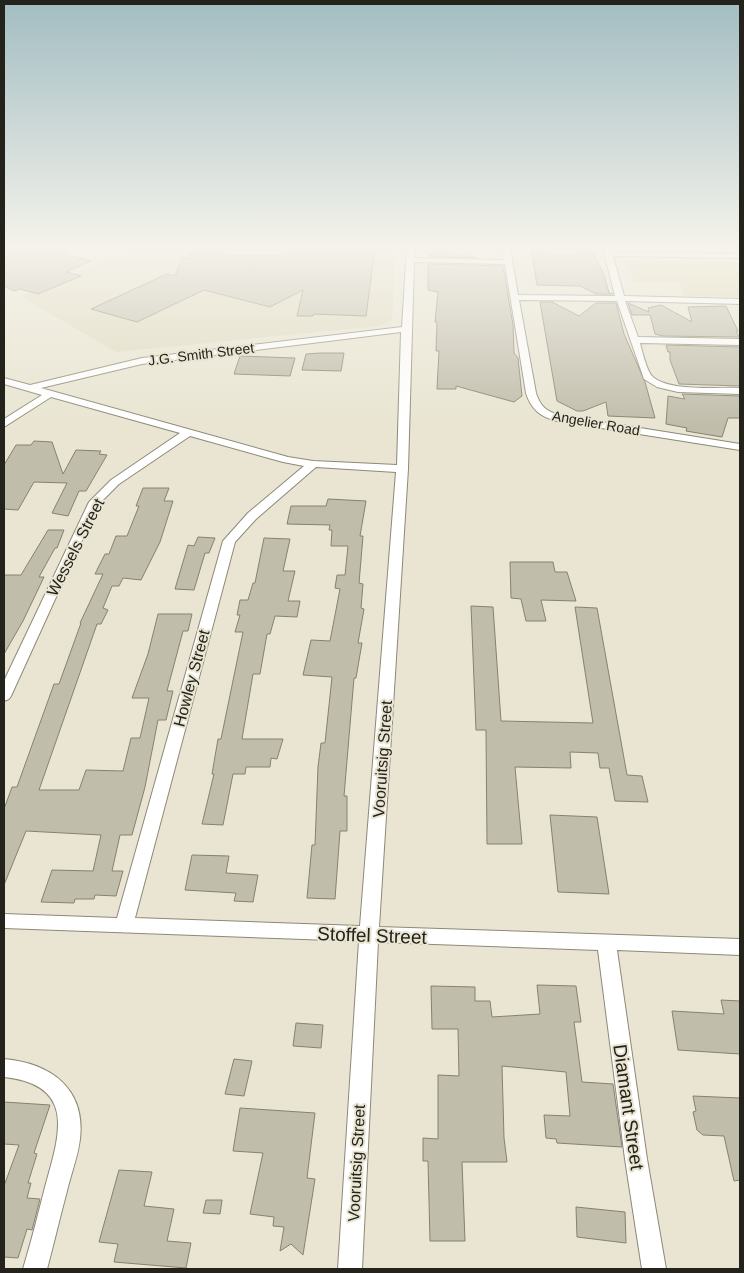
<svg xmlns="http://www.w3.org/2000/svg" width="744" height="1273" viewBox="0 0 744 1273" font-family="Helvetica,sans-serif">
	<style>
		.built { fill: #e0dac0 }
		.green { fill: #dfd6b0 }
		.building { fill: #c1bdab; stroke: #868270 }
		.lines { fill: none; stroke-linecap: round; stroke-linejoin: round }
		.minor-casing { stroke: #8d8977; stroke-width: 2 }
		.minor { fill: #fff; fill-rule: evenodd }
		.labels { text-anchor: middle; stroke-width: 4; stroke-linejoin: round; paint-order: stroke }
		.far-street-label { font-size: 14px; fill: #23221b; stroke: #e9e5d2 }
		.street-label { font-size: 16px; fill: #23221b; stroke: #e9e5d2 }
		.near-street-label { font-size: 19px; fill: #23221b; stroke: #e9e5d2 }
	</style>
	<rect width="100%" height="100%" fill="#e9e5d2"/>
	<path class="built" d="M138,248h257l-3,72 -13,6 -263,26 -96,-56z"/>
	<path class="green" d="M626,261l114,1v35l-57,-1 -3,-13 -46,-1z"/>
	<path class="building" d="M4,248h72l-13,6 28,7 -25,11 15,4 -43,18 -18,-5 -6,2 -10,-5z
		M285,248h90l-9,68 -52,-2 -1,2h-16l6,-26 -33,17 -66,-17 -67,32 -46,-13 76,-35 8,2 8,-18h6l3,-8 33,1 -2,4 60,1z
		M434,248h15l2,4 25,6 -48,-2 6,-3z
		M531,248h16l1,7h30l-2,-7h15l13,27 5,18 4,1h-17l-16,-8 -43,-1z
		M428,264l75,2 10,59 1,28 4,5 4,38 -8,6 -58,-16v3h-19l2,-38h-3l1,-29h-2l3,-30 -10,-2z
		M540,302h12l27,14 17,-13h20l8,31 21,48 10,36 -47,-2 -2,-14 -23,9h-6l-20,-10z
		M628,303l21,9 -1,-4 13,-3 31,17 -4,-15 38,-1 12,25h-2l3,6 -76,-1 -8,-2 -5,-19h-18z
		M666,345l74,2v39l-61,-2 -9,-24v-8h-2z
		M320,353h24l-3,18 -39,-1 4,-16z
		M240,356l55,2 -5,18 -56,-2z
		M682,394l58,2v22h-12l-6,19 -36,-6 1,-3 -21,-4 2,-28 17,3z
		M34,441l18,1 11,32 13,-24 25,1 -2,3 8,1 -21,36h-7l-11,25 -16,-3 15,-30 -33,-1 -16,28 -14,-1v-44l12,-20h15z
		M143,488h26l-5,13h9l-13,41 -19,38 -18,-2 -4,8h-7l-9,22 5,2 -7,14h-4l-58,166h40l7,-20 37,1 8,-33h9l9,-40h-17l16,-44 10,-40h34l-4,17h-5l-16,60h6l-7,29h-8l-13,67 -13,48h-12l-8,36h11l-7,25 -21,-1 -1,4h-19l-1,4 -33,-1 11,-32 41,1 8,-36 -75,-4 -22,54v-76l8,-22h5l37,-103h5l22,-61h-1l23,-49h-8l10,-20h4l7,-18h11l12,-30h-3z
		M328,499l38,2 -6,35h3l-4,47 4,1 -2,24 3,1 -6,34h4l-6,35h-2l-10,118h3v35h-7l-5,68 -28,-1 5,-53h3l3,-78 3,-24h4l7,-66 -29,-2 8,-35 19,1 10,-52 -5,-1 2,-13h8l3,-29h-17l1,-16h-3l1,-5 -43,-1 4,-18h35z
		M48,530h16l-7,18h-2l-16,29h5l-21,44 -19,33v-79h17z
		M198,537l17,1 -6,15h-4l-11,37 -19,-1 13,-44 6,1z
		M264,538l26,1 -7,32h12l-7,30h12l-3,16 -22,-1 -5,18h-3l-7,40h-7l-11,65h41l-6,20 -6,-1 -1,9h-24l-1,7h-12l-10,51 -21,-1 12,-50h-2l6,-35h3l22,-107h-8l5,-17h-3l3,-15h8l5,-17h2z
		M510,562h43l2,10h12l9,29 -35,-1 5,21h-20l-5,-22 -10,-1z
		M471,606l22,1 8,114 92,2 -18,-116 22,1 30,167 15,1 6,26 -33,-1 -6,-33h-9l-2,-15 -28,-1 1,16 -56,-1 7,77h-35l-1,-114h-10z
		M550,815l47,2 12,77 -51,-2z
		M192,855l37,1 -3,17 32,2 -5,27 -19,-1 2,-8 -51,-3z
		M537,985l39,1 5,36h-7l8,60 31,2 9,63 -65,-4 -1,-4 -10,-1 -2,-23 26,1 -4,-44 -64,-6 2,72 3,24h-45l3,79h-35l-2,-80h-5v-23l15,1v-64l21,1 -1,-47h-26l-1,-43 44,1v14h15l2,16 48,-3z
		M721,1000l19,1v53l-62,-4 -6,-39 52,3z
		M296,1023l27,2 -2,23 -28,-2z
		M234,1059l18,2 -8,35 -19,-2z
		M693,1096l47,2v82l-6,1 -10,-45 -21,-1 -6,-5 -4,-18 3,-1z
		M4,1102l46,3 -16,48 3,1 -9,29h3l-4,15 13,1 -8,31 -5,-1 -9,29 -14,-1v-71l15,-41 -15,-1z
		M240,1108l75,5 -8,65 8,1 -12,76 -12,-11 -11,7 4,-24 -11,-1 1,-9 -24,-3 13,-61 -30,-2z
		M119,1170l33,2 -8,34 30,3 -7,32 24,2 -5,25 -72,-6 4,-18 -19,-2z
		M206,1200h16l-2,14 -17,-1z
		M576,1207l49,5 1,31 -49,-6z"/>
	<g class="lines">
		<g class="minor-casing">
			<path id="minor" d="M407,248h8l-1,10 90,2 -2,-12h8l8,47 97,1 -12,-48h8l1,4 128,2v4l-127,-2 11,40 116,3v5l-115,-3 13,36 102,2v6l-100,-2c2,8 7,28 12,33 15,16 67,11 88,12v6l-62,-2 -21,-5 -13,-8 -27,-78 -98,-1 17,93c4,13 10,18 23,22l181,29v6l-183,-29c-17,-4 -26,-12 -31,-28l-21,-129 -91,-2 -6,207 -29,458 361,12v16l-123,-5 30,209 19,110h-24l-17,-110 -27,-209 -220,-8 -16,327h-24l21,-328 -355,-13v-14l113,4 106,-377 25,-28 56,-47 -21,-4 -93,-26 -71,48 -21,21 -87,191 -2,3 -5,2v-20l85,-179 22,-22 69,-47 -129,-36 -47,30v-8l38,-24 -38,-11v-6l26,7 112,-27 260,-31zM401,332l-4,133 -84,-4 -25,-4 -247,-69 101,-24zM316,467l80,5 -36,454 -225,-8 100,-376 21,-23z
				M4,1059c46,4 82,29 76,80 -2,17 -9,35 -13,52 -7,26 -13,52 -20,78h-24c8,-27 15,-54 22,-82 14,-51 33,-102 -41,-110z"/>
		</g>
		<use href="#minor" class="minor"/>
	</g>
	<linearGradient id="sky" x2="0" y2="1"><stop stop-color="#a2bdc2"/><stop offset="0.58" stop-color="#f5f3eb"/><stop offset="1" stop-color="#f5f3eb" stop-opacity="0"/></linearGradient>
	<rect width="744" height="426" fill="url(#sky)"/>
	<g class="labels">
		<g class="far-street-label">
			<text transform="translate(201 354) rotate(-7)" y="5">J.G. Smith Street</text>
			<text transform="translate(596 423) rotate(10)" y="5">Angelier Road</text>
		</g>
		<g class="street-label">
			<text transform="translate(75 547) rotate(-63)" y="6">Wessels Street</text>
			<text transform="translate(191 678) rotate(-75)" y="6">Howley Street</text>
			<text transform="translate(382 759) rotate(-86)" y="6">Vooruitsig Street</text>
			<text transform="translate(356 1163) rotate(-87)" y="6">Vooruitsig Street</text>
		</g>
		<g class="near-street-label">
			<text transform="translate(372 935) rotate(2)" y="7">Stoffel Street</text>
			<text transform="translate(629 1107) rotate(82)" y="7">Diamant Street</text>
		</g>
	</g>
	<rect width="744" height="1273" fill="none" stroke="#23221b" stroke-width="10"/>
</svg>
